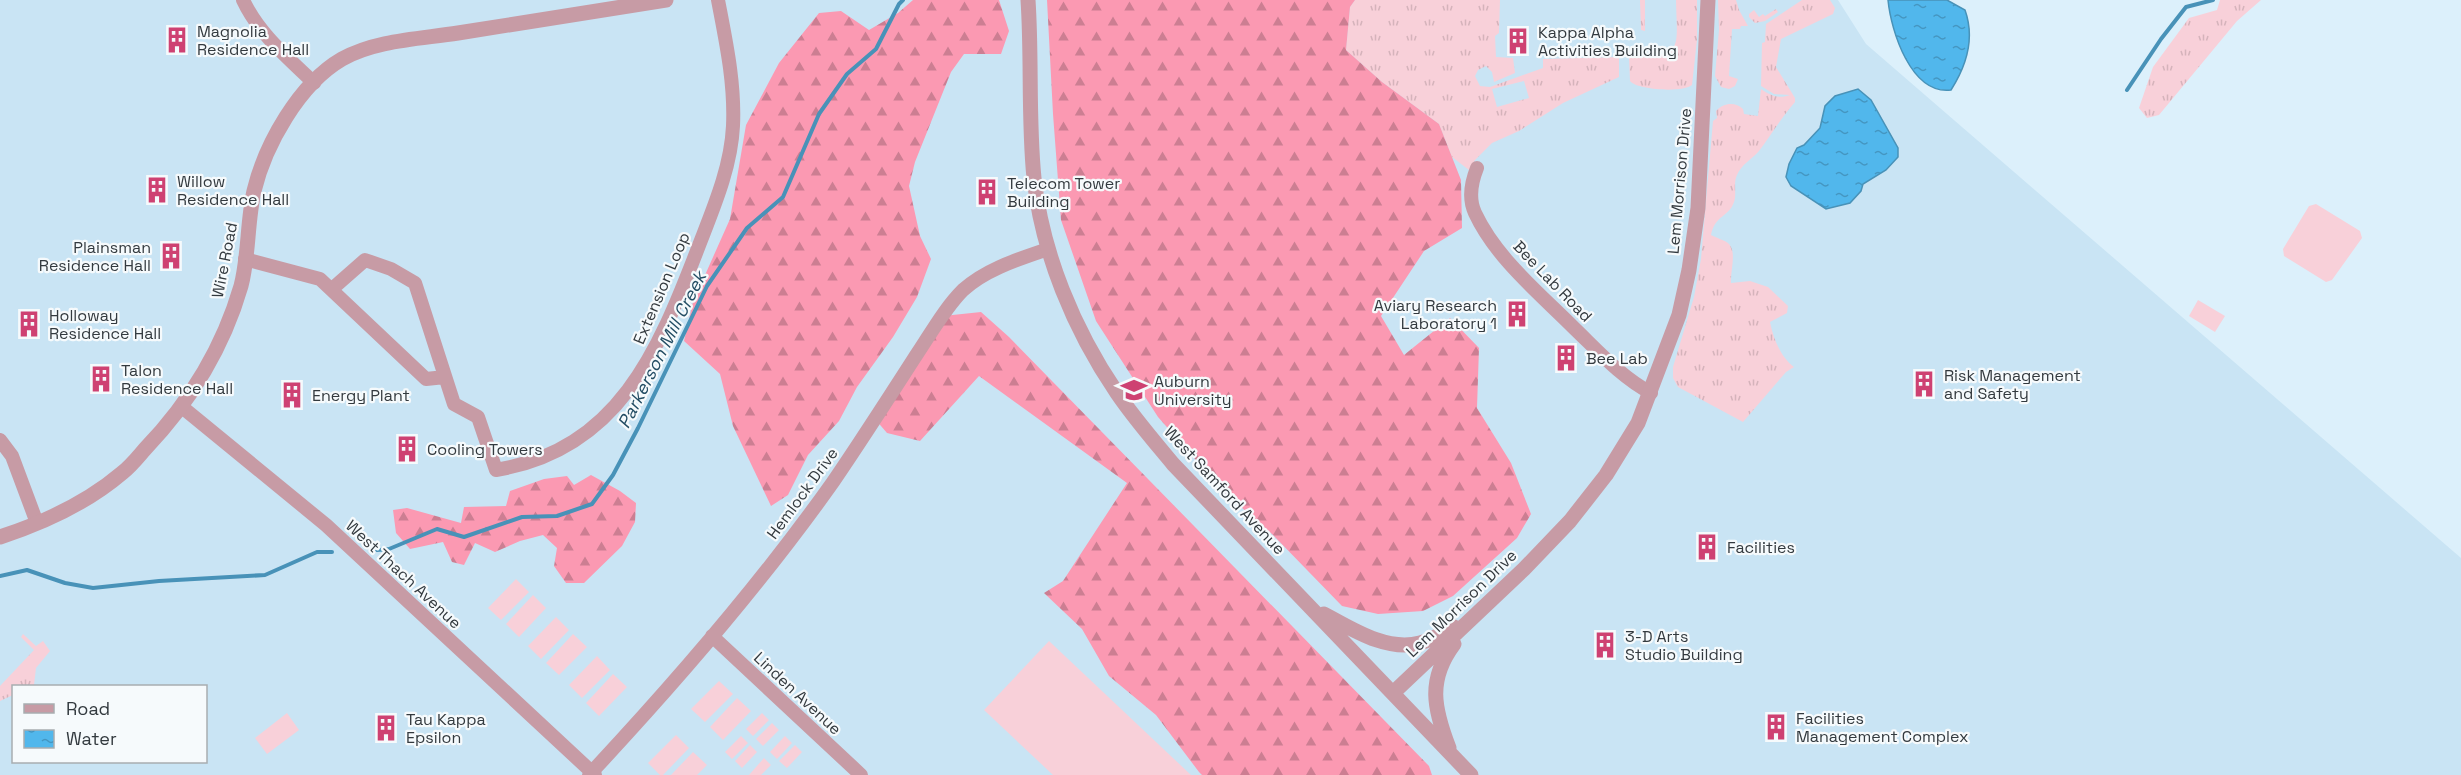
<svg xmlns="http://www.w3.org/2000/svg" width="2461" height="775" viewBox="0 0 2461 775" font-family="'Space Grotesk',sans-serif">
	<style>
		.built { fill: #c9e4f4; fill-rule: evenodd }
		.grass { fill: url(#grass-tufts); fill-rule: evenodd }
		.forest { fill: url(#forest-firs) }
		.pitch { fill: #f8d0d9 }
		.water { fill: url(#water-ripples); stroke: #4892b8; stroke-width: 1.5 }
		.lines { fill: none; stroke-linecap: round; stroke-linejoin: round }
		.stream { stroke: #4892b8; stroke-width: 4 }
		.minor { stroke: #c79ba5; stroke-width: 14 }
		.tertiary { stroke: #c79ba5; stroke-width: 15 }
		.labels { text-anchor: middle; stroke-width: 4.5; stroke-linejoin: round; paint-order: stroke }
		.poi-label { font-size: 16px; fill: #333a3f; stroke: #f6fafc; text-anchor: start }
		.street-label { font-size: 16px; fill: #333a3f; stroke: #f6fafc }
		.water-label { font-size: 18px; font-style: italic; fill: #234d64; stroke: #f6fafc }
	</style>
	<defs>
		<pattern id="grass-tufts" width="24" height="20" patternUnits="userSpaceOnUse" patternTransform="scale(1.5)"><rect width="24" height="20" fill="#f8d0d9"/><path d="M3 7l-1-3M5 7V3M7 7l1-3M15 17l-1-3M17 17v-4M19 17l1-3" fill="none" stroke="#d5b3bb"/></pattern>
		<pattern id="forest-firs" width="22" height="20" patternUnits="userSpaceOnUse" patternTransform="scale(1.5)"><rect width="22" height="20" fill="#fb99b2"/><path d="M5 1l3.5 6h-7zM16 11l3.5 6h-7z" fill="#cc7e92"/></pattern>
		<pattern id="water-ripples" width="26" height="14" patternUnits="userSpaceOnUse" patternTransform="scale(1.5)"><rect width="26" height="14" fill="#51b7ec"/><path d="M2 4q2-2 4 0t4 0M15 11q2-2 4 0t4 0" fill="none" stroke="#4496c1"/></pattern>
	</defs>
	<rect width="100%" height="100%" fill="#dcf0fb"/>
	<path class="built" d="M0,0h1838l28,44 595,514v217h-2461zM14,686h192v76h-192z"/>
	<path class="grass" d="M1355,0h145l-1,33 -4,3 1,21 17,1 2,15 -21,9 -2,-10 -6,-6 -8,4 -3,6 5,10 10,1 53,-19v-9l76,-2v20l-56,26 -44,28 -27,12 -17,17 -6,10 -17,-13 -13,-33 -57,-42 -36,-32 4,-43zM1524,81l5,17 -32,9 -5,-18z
		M1640,0h5v31l-4,-1z
		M1676,0h21v40l-5,45c-9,8 -55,5 -62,-4l-1,-24c55,-1 48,-6 47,-57z
		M1718,0h18l3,10 9,16h-7l-1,3h-8l-3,47 9,3 -3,7 -6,3 -8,-2 -6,-11 4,-46z
		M1802,0h28l5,8 -2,6 -52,25 -5,28 19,31v4c-14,16 -24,33 -36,49 -7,8 -18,14 -22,24 -4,8 0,19 -3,27 -5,15 -19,13 -23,33 5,3 14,5 18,9 8,8 1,28 2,39l19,-2 18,6 20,19 -1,7 -17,9c3,16 11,36 24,45l-8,5 -43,50 -65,-35 -5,-9v-11l21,-70 7,-38 12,-138 4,-3 -1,-7c7,-8 19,-10 27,-2l1,5 14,2 3,-27c10,7 18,10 29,6l-16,-1 -13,-8 1,-43 3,-1 1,-18z
		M2220,0h41l-24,21 -78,94 -12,3 -8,-10 14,-41 36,-49 28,-8z
		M1776,9l2,3 -13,9 -10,2 -6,-6v-3l5,-4 5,7 4,-3 2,2z
		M23,634l13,12 7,-5 7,10 -14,17 -2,17 -20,1 -1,9 -13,6v-15l34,-36 -13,-13z"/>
	<path class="forest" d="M913,0h86l10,31 -8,23h-37l-13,18 -36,90 -6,24 11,50 11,23 -14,38 -24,40 -36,50 -18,34 -31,34 -20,40 -17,11 -38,-80 -13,-52 -36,-33 9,-39 37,-83 16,-94 33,-62 40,-50 22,-2 28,19 29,-17z
		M1047,0h308l-5,7 -4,43 36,32 57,42 22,56 1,48 -38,23 -43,65 23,39 46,-37 29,30 -2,60 34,55 20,51 -14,24 -64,58 -30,15 -45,3 -36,-8 -69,-71 -49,-43 -66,-75 -62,-96 -35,-101 -8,-106z
		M981,312l28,25 420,429 3,9h-230l-3,-3 -43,-57 -47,-39 -27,-47 -38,-36 19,-12 64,-98 -148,-107 -59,65 -33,-8 -12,-14 68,-103z
		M591,475l29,16 16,12 -1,19 -13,24 -38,37h-18l-12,-17 3,-18 -14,-13 -23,6 -25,11 -20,-9 -11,22 -12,-3 -9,-20 -33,7 -14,-16 -3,-23 14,-2 54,15 3,-16 42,-1 4,-15 34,-12 23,-3 7,9z"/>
	<path class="pitch" d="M2316,204l44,27 2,7 -30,42 -6,2 -42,-26 -1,-7 26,-43z
		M2198,300l27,16 -10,16 -26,-16z
		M516,579l13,13 -28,28 -13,-12z
		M533,595l13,13 -27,29 -13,-13z
		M556,617l13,13 -28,29 -13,-13z
		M573,634l14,13 -28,28 -13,-12z
		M1049,641l142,134h-138l-69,-65z
		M597,656l13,14 -28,28 -13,-13z
		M613,674l14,13 -28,29 -13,-13z
		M719,681l14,13 -28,28 -14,-13z
		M737,698l14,13 -28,29 -13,-13z
		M287,713l12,17 -32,24 -12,-16z
		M762,713l7,7 -16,16 -7,-7z
		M772,723l7,7 -16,16 -7,-7z
		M676,735l13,13 -26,27h-3l-12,-12z
		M741,736l7,7 -16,16 -7,-7z
		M785,736l7,7 -15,16 -7,-7z
		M750,745l7,7 -15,16 -7,-7z
		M795,745l7,7 -15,16 -8,-7z
		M693,752l14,13 -10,10h-26z
		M764,758l7,7 -10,10h-12z"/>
	<path class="water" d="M1888,0h59l18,10c10,28 2,55 -14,80 -40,5 -60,-59 -63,-90z
		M1858,89l13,11 27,48v9l-12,13 -23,14 -2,7 -11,12 -24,6 -35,-23 -5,-9 3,-13 8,-16 7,-3 16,-17 5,-22 10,-10z"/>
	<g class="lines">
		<path class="stream" d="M2127,90l34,-51 25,-32 27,-7
			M377,550l12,-1 48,-20 27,8 58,-20 35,-1 35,-12 21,-29 25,-47 69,-142 40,-58 36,-31 36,-83 28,-40 29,-25 23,-45 4,-4
			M0,576l27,-6 38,13 28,5 66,-7 106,-6 52,-23h15"/>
		<path class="minor" d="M243,0c16,34 44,57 71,83
			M1477,168c-6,15 -9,30 -2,45 21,45 64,80 99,115 24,23 47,49 77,65
			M245,259l75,20 106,100 19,-2
			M332,289l33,-29 26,9 24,14 39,121 24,13 18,53c122,-20 162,-118 202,-222 15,-39 33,-80 35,-122 2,-43 -7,-84 -15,-126
			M182,407l144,118 269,250
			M0,440l12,16 25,67
			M712,636l149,139
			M589,775c86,-92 171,-190 244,-293 28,-41 55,-83 82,-125 15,-22 29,-48 48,-67 23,-21 56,-31 85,-41"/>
		<path class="tertiary" d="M1028,0c4,59 0,119 6,178 8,75 40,152 83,215 17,25 37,48 56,71l298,311
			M0,537c43,-14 88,-35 122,-64 9,-7 16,-16 23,-24 45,-47 78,-101 96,-163 8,-30 6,-64 13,-95 11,-46 45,-107 88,-132 34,-19 78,-20 116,-26 69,-11 138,-22 208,-33
			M1324,614c28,15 63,38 96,29 12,-3 23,-10 34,-16
			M1393,693l131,-124 46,-48 36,-46 32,-52 41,-108 10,-45 9,-62 10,-208
			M1449,748c-15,-39 -22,-68 5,-104"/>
	</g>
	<defs>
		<g id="building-bare" transform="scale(2.07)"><path d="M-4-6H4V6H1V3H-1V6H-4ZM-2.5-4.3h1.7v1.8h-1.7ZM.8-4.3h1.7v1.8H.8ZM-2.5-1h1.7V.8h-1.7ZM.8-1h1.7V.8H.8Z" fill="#ce4172" stroke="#f6fafc" stroke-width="2.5" paint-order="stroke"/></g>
		<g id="university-bare" transform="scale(2.07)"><path d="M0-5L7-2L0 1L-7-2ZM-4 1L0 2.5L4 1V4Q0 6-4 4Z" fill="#ce4172" stroke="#f6fafc" stroke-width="2.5" paint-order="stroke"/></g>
	</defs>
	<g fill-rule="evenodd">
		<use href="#building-bare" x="177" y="40"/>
		<use href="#building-bare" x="1518" y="41"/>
		<use href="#building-bare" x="157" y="190"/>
		<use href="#building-bare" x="987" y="192"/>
		<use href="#building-bare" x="171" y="256"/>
		<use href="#building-bare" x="1517" y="314"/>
		<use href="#building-bare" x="29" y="324"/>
		<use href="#building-bare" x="1566" y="358"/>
		<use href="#building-bare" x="101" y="379"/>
		<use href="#building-bare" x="1924" y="384"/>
		<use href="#university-bare" x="1134" y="390"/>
		<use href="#building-bare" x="292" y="395"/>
		<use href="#building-bare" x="407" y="449"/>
		<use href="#building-bare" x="1707" y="547"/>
		<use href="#building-bare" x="1605" y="645"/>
		<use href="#building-bare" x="1776" y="727"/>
		<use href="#building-bare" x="386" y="728"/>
	</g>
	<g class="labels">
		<g class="poi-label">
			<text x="197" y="37">Magnolia<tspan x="197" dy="18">Residence Hall</tspan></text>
			<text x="1538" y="38">Kappa Alpha<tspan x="1538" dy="18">Activities Building</tspan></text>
			<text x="177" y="187">Willow<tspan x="177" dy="18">Residence Hall</tspan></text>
			<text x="1007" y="189">Telecom Tower<tspan x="1007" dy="18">Building</tspan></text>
			<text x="151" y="253" text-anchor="end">Plainsman<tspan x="151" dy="18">Residence Hall</tspan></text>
			<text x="1497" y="311" text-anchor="end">Aviary Research<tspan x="1497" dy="18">Laboratory 1</tspan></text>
			<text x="49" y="321">Holloway<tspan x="49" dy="18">Residence Hall</tspan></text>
			<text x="1586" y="364">Bee Lab</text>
			<text x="121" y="376">Talon<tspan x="121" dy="18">Residence Hall</tspan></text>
			<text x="1944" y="381">Risk Management<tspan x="1944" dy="18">and Safety</tspan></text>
			<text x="1154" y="387">Auburn<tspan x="1154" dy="18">University</tspan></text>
			<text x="312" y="401">Energy Plant</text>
			<text x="427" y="455">Cooling Towers</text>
			<text x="1727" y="553">Facilities</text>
			<text x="1625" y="642">3-D Arts<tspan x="1625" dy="18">Studio Building</tspan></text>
			<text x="1796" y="724">Facilities<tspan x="1796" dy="18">Management Complex</tspan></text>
			<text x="406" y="725">Tau Kappa<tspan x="406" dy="18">Epsilon</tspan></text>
		</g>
		<g class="street-label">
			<text transform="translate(1679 181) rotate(-85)" y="6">Lem Morrison Drive</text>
			<text transform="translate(224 260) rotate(-79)" y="6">Wire Road</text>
			<text transform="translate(1553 281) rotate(46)" y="6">Bee Lab Road</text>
			<text transform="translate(661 288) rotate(-67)" y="6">Extension Loop</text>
			<text transform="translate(1225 490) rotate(47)" y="6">West Samford Avenue</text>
			<text transform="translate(802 493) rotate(-54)" y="6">Hemlock Drive</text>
			<text transform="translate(404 574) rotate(43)" y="6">West Thach Avenue</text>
			<text transform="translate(1461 603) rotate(-44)" y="6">Lem Morrison Drive</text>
			<text transform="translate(798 693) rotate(43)" y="6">Linden Avenue</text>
		</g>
		<g class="water-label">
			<text transform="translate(662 350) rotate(-63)" y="6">Parkerson Mill Creek</text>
		</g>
	</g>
	<rect x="12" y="685" width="195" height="78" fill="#f6fafc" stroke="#a8adb0" stroke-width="1.5"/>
	<rect x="24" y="704" width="30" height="9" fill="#c79ba5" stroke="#a8adb0" stroke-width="1.5"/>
	<text x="66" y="715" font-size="18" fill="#333a3f">Road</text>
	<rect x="24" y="730" width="30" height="18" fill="url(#water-ripples)" stroke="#a8adb0" stroke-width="1.5"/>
	<text x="66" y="745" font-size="18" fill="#333a3f">Water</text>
</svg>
